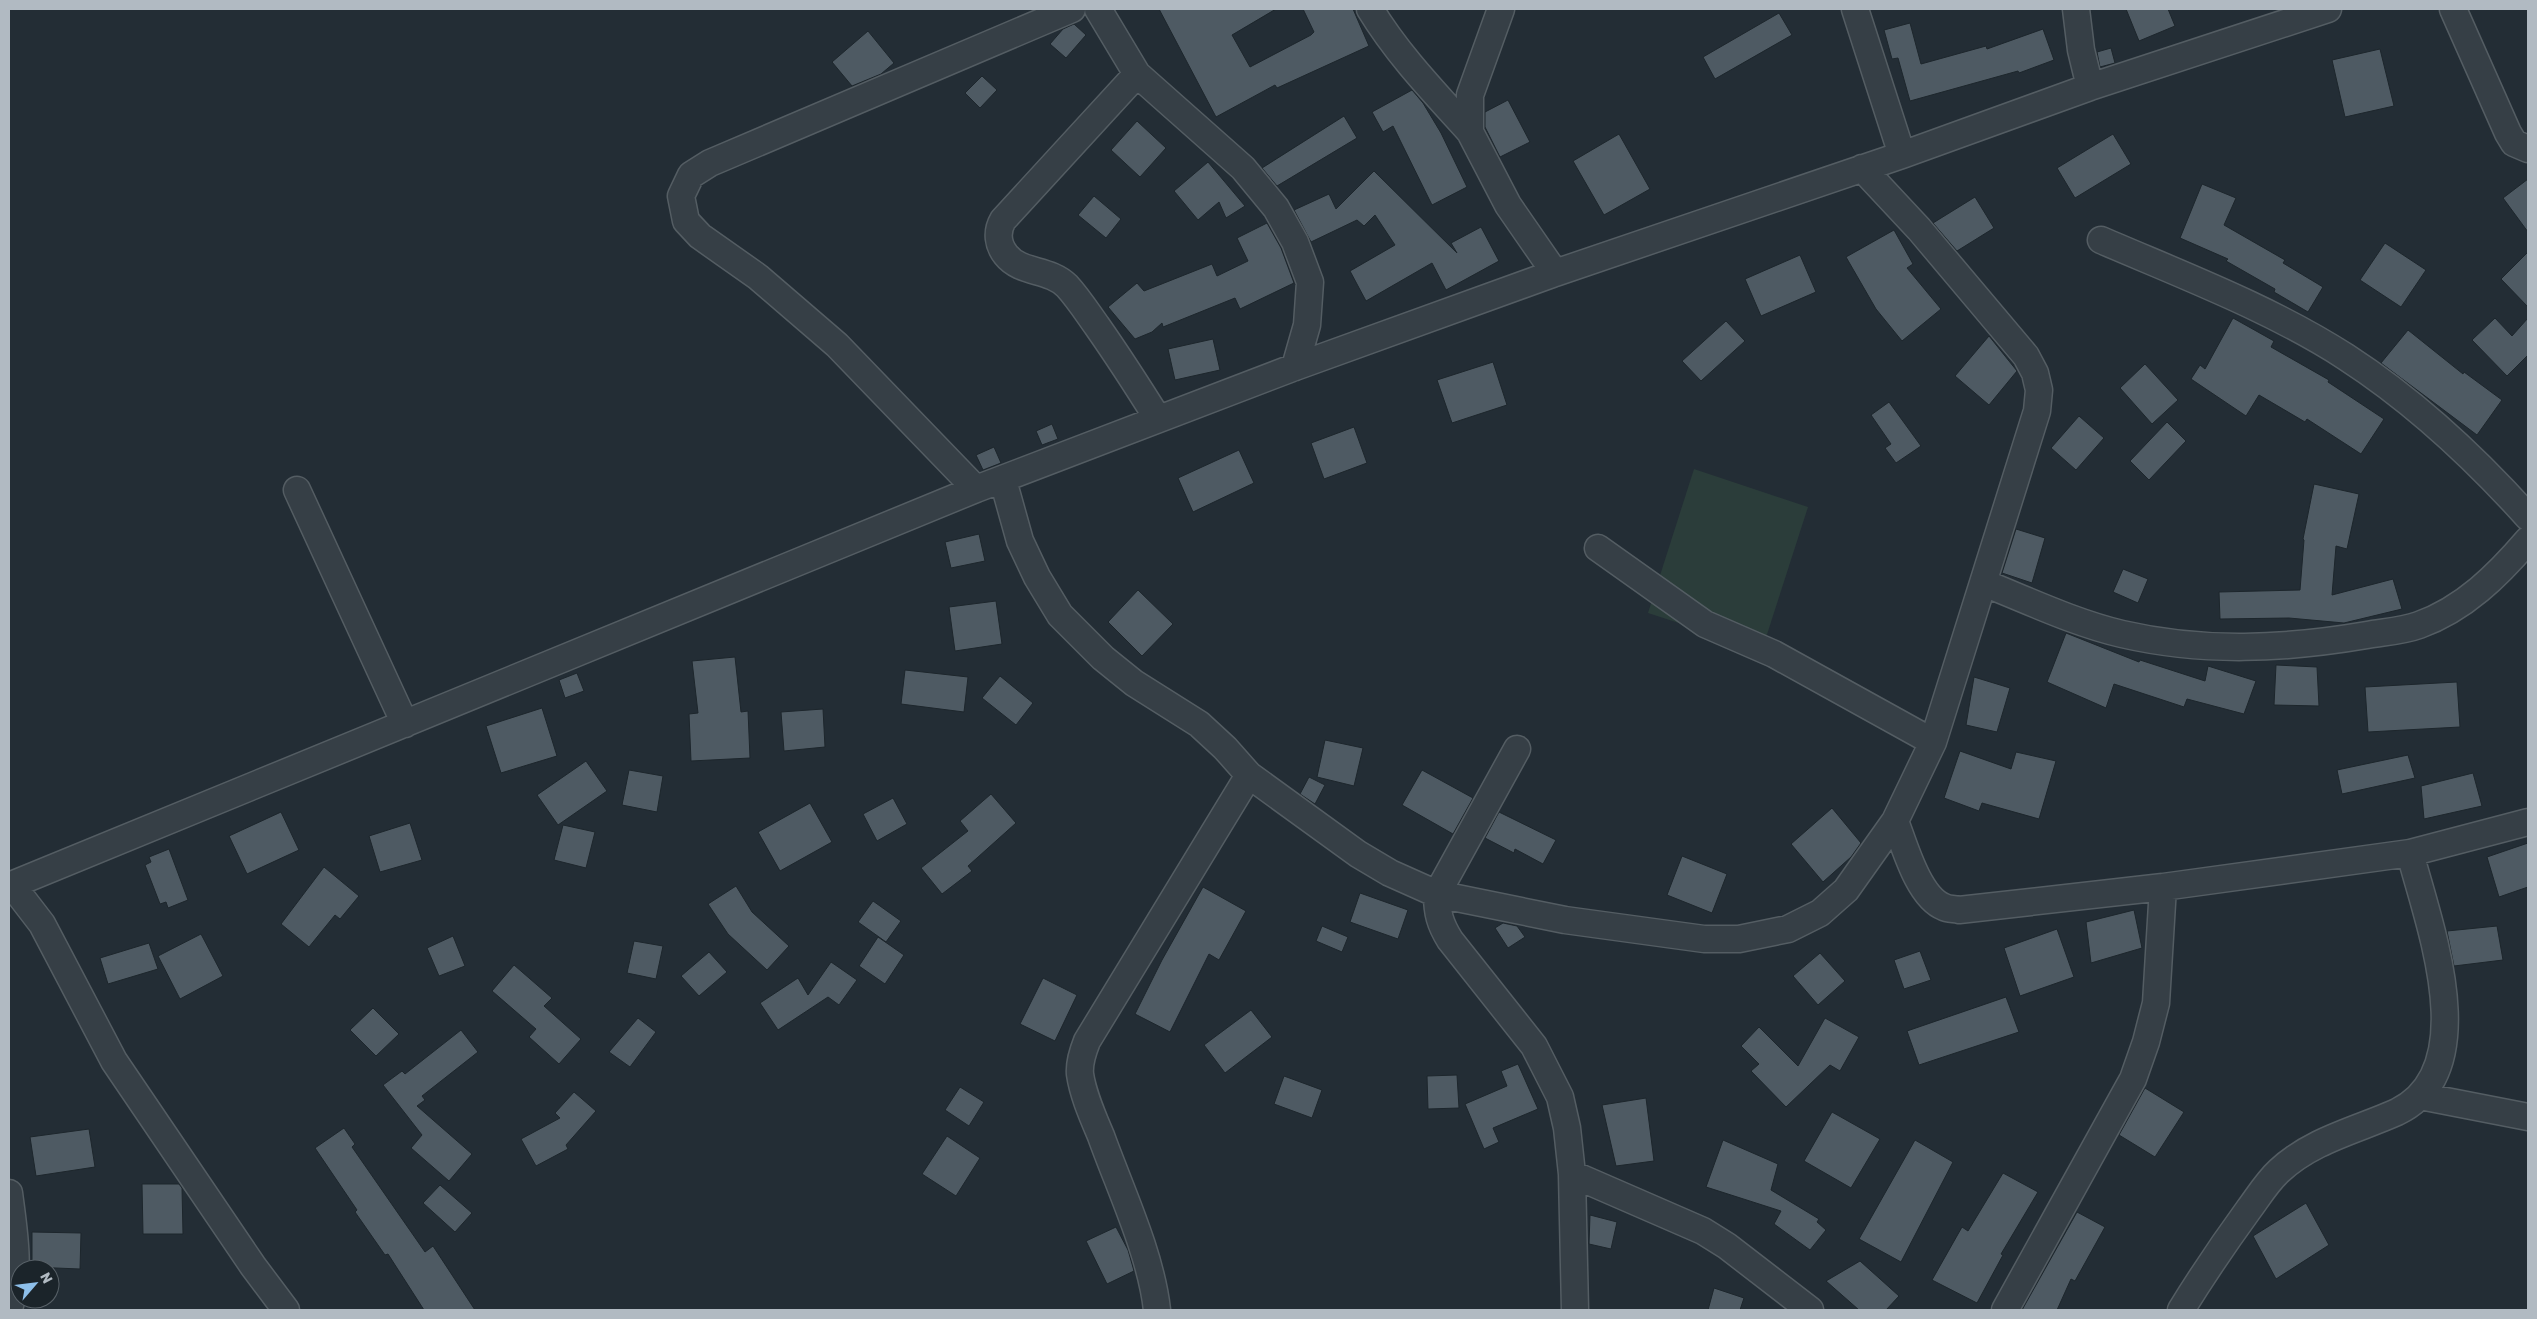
<svg xmlns="http://www.w3.org/2000/svg" width="2537" height="1319" viewBox="0 0 2537 1319" font-family="Rubik,sans-serif">
	<style>
		.green { fill: #2b3d3a }
		.building { fill: #4e5a63; stroke: #1d262c }
		.lines { fill: none; stroke-linecap: round; stroke-linejoin: round }
		.minor-casing { stroke: #545d63; stroke-width: 29 }
		.minor { stroke: #363f46; stroke-width: 26 }
	</style>
	<rect width="100%" height="100%" fill="#232d35"/>
	<path class="green" d="M1694,469l114,38 -46,143 -114,-37z"/>
	<path class="building" d="M1159,9h117l-44,26 18,32 61,-32 3,-3 -11,-23h50l16,37 -92,42 -2,-3 -59,32z
		M2126,9h42l7,17 -36,15z
		M1779,13l13,22 -77,44 -12,-22z
		M1910,23l11,41 65,-18 1,3 56,-20 11,31 -35,13 -1,-2 -108,30 -12,-43 -6,1 -8,-29z
		M1074,24l12,11 -20,23 -16,-14 13,-15z
		M868,31l26,32 -13,11 -29,12 -20,-24z
		M2111,48l4,15 -15,4 -3,-15z
		M2380,49l14,57 -49,11 -13,-57z
		M982,76l15,14 -17,18 -15,-15z
		M1412,90l11,13 18,30 26,54 -35,18 -39,-79 -10,6 -11,-20z
		M1508,100l22,42 -30,15 -15,-30v-15z
		M1344,116l13,22 -80,48 -15,-18z
		M1137,121l29,27 -26,29 -29,-27z
		M1619,134l31,55 -46,26 -31,-54z
		M2113,134l18,30 -56,34 -18,-30z
		M1208,162l37,44 -19,12 -7,-16 -21,18 -24,-29z
		M1374,171l83,82 -6,-10 30,-16 18,34 -53,29 -14,-27 -66,38 -16,-30 45,-26 -20,-30 -11,11 -7,-6 -46,22 -17,-32 35,-16 7,15z
		M2528,179v53l-25,-34z
		M2202,184l34,14 -12,27 61,35 -2,3 40,24 -15,25 -34,-20 1,-3 -49,-28 2,-2 -48,-21z
		M1094,196l27,23 -15,19 -28,-23z
		M1975,197l19,31 -37,23 -24,-28z
		M1267,223l14,25 13,35 -54,26 -5,-11 -72,29 -1,-4 -10,9 -17,7 -27,-32 29,-24 7,8 68,-27 5,12 31,-15 -11,-23z
		M1894,230l19,34 -6,4 34,41 -39,32 -26,-32 -30,-52z
		M2385,243l41,27 -25,37 -41,-27z
		M2528,252v55l-27,-28z
		M1800,255l16,37 -55,24 -16,-37z
		M2233,318l41,23 -3,6 58,33 -1,2 56,37 -23,35 -54,-35 -2,3 -46,-27 -13,21 -55,-37 9,-14 5,4z
		M2495,318l17,18 16,-18v37l-21,21 -35,-36z
		M1726,321l19,20 -44,40 -19,-20z
		M2408,330l55,44 1,-2 38,28 -25,35 -96,-72z
		M1989,336l28,35 -28,34 -34,-29z
		M1213,339l7,31 -45,10 -7,-31z
		M1493,362l14,43 -55,18 -15,-43z
		M2145,364l33,36 -26,24 -32,-36z
		M1889,402l32,44 -25,17 -11,-15 6,-4 -20,-29z
		M2079,416l25,22 -28,32 -25,-22z
		M2167,422l19,19 -37,39 -19,-19z
		M1052,424l6,15 -16,6 -6,-14z
		M1354,427l13,36 -43,16 -13,-36z
		M994,447l7,16 -18,7 -7,-15z
		M1239,450l15,33 -61,29 -15,-34z
		M2314,484l45,10 -12,55 -11,-3 -4,49 61,-16 9,30 -58,14 -55,-5 -69,1 -1,-27 81,-2 4,-50 -1,-1z
		M2016,529l29,9 -13,45 -30,-10z
		M979,534l6,27 -34,7 -6,-26z
		M2123,569l25,10 -10,24 -25,-11z
		M1138,590l35,34 -31,32 -34,-34z
		M996,601l6,43 -47,7 -6,-44z
		M2066,633l73,29 1,-2 65,21 3,-15 48,15 -12,33 -57,-15 -3,8 -70,-23 -8,24 -59,-26z
		M735,657l6,55 7,-1 2,47 -59,3 -2,-47 9,-1 -6,-52z
		M2276,665l41,2 2,39 -45,-1z
		M905,670l63,7 -4,35 -63,-8z
		M577,673l7,18 -19,7 -6,-18z
		M1000,676l33,27 -17,22 -34,-27z
		M1974,677l36,11 -13,44 -31,-7z
		M2457,682l3,45 -92,5 -3,-45z
		M542,708l15,48 -56,17 -15,-47z
		M823,709l2,38 -41,4 -3,-39z
		M1325,740l38,8 -9,38 -37,-9z
		M1960,751l51,18 5,-17 40,9 -17,58 -57,-16 -3,8 -35,-13z
		M2408,755l7,23 -73,16 -5,-24z
		M586,761l21,30 -49,34 -21,-30z
		M629,770l34,6 -6,36 -35,-7z
		M1422,770l51,28 -20,36 -51,-29z
		M2473,773l9,33 -58,13 -3,-33z
		M1309,777l16,8 -10,19 -15,-10z
		M991,794l25,29 -48,43 4,5 -30,23 -21,-26 47,-37 -8,-10z
		M893,798l14,26 -30,17 -14,-27z
		M810,803l22,39 -52,29 -22,-39z
		M1832,808l29,35 -10,14 -28,25 -32,-38z
		M281,812l18,38 -52,24 -18,-38z
		M1499,812l57,28 -13,24 -28,-15 -1,4 -29,-15z
		M410,823l12,37 -42,12 -11,-36z
		M563,825l32,7 -9,36 -32,-8z
		M2528,843v44l-29,10 -12,-40z
		M169,849l19,51 -20,8 -2,-6 -6,2 -15,-39 6,-3 -2,-5z
		M1682,856l45,18 -15,39 -45,-18z
		M324,867l35,29 -19,23 -5,-4 -26,32 -28,-23z
		M736,886l16,26 37,34 -22,24 -39,-36 -20,-30z
		M1203,887l43,24 -27,49 -10,-6 -39,78 -35,-18 27,-54z
		M1360,893l48,17 -10,29 -48,-17z
		M873,901l28,20 -15,21 -28,-20z
		M2134,910l8,38 -51,15 -5,-41z
		M1503,923l14,3 8,11 -17,11 -13,-20z
		M1322,926l26,11 -6,15 -26,-11z
		M2497,926l6,34 -49,6 -7,-35z
		M2057,929l17,48 -54,19 -16,-48z
		M201,934l22,42 -43,23 -22,-43z
		M453,936l12,30 -26,10 -12,-28z
		M878,937l26,18 -19,29 -26,-18z
		M634,941l29,5 -7,33 -29,-6z
		M149,943l9,26 -50,15 -8,-26z
		M1920,951l11,29 -27,9 -10,-29z
		M709,952l18,20 -28,24 -18,-20z
		M1820,953l25,28 -27,24 -25,-29z
		M831,962l26,18 -18,25 -11,-8 -50,33 -18,-27 38,-25 10,17z
		M514,965l38,33 -8,8 37,33 -22,25 -30,-27 7,-8 -44,-38z
		M1043,978l34,17 -22,46 -35,-17z
		M2006,997l13,35 -100,33 -12,-34z
		M373,1008l26,26 -23,22 -26,-26z
		M1251,1010l21,27 -47,36 -21,-28z
		M638,1018l18,14 -26,35 -21,-15z
		M1825,1018l34,19 -19,34 -10,-6 -44,42 -35,-36 8,-7 -18,-18 18,-19 39,39z
		M461,1030l17,22 -56,44 3,4 -8,6 55,48 -23,27 -38,-33 11,-13 -39,-50 19,-14 3,3z
		M1518,1064l20,45 -45,19 6,14 -15,7 -19,-45 42,-18 -6,-15z
		M1457,1075l2,33 -31,1 -1,-33z
		M1284,1076l38,14 -10,28 -38,-14z
		M960,1087l24,15 -15,24 -24,-16z
		M2145,1088l39,24 -29,45 -36,-22z
		M574,1092l22,19 -30,34 2,4 -32,17 -15,-27 39,-21 -5,-5z
		M1646,1098l8,63 -38,5 -14,-61z
		M1832,1112l48,27 -29,49 -47,-27z
		M344,1128l11,16 -3,3 73,105 8,-6 42,64h-51l-36,-56 -3,1 -30,-43 2,-2 -42,-62z
		M89,1129l6,38 -59,9 -6,-39z
		M947,1136l33,22 -24,38 -34,-22z
		M1723,1140l55,24 -7,26 48,29 -2,3 9,8 -16,20 -36,-26 7,-13 -75,-24z
		M1915,1140l38,22 -52,100 -42,-23z
		M2003,1173l35,19 -37,62 2,1 -26,48 -45,-23 30,-53 6,4z
		M142,1184h37l3,4 1,46h-40z
		M440,1185l32,28 -17,19 -32,-29z
		M2306,1203l23,42 -53,34 -23,-43z
		M2077,1212l28,15 -30,54 -4,-2 -14,31h-35z
		M1590,1215l27,7 -6,27 -22,-5z
		M1116,1227l12,23 6,21 -27,13 -21,-43z
		M32,1232l49,1 -1,36 -48,-2z
		M1860,1261l39,35 -13,14h-27l-33,-29z
		M1714,1288l30,10 -4,12h-32z"/>
	<g class="lines">
		<g class="minor-casing">
			<path id="minor" d="M1098,9l39,65 106,94 33,40 19,34 15,40 -3,43 -12,42
				M1370,9c28,46 64,83 100,123
				M1501,9l-31,86v37l38,73 47,68
				M1855,9l47,146
				M2076,9l5,41 9,37
				M2453,9l55,124 6,10 14,6
				M1137,74l-134,146c-7,12 -5,25 3,35 15,19 43,13 61,31 11,12 20,26 30,40 21,30 41,61 61,93
				M2101,240c81,35 171,69 245,117 68,44 128,100 182,160
				M1003,480l17,61 17,36 23,38 43,43 31,25 65,41 26,24 24,27 109,79 32,19 47,21 128,26 139,19h35l49,-10 32,-16 26,-23 49,-69 38,-79 104,-331 2,-21 -4,-17 -9,-17 -107,-127 -57,-61
				M976,489l-139,-144 -79,-68 -58,-41 -14,-15 -5,-25 10,-21 19,-12 362,-154
				M297,490l108,234
				M1598,548l107,76 69,30 159,88
				M1984,583c45,18 91,40 138,51 82,19 163,15 245,1 17,-3 36,-4 52,-10 45,-16 79,-50 109,-85
				M1517,749l-80,145c0,19 3,30 13,46l84,106 26,51 7,31 5,46 3,136
				M1895,821c9,23 23,76 49,86 4,2 10,2 15,3l204,-23 247,-34
				M12,885l30,39 72,137 139,205 33,44
				M9,886l967,-397 319,-122 260,-94 347,-118 188,-68 238,-78
				M2420,1096l108,21
				M1572,1174l131,57 24,15 83,64
				M9,1193c5,39 12,77 0,116
				M1157,1310c-6,-56 -37,-121 -56,-174 -8,-19 -18,-41 -21,-62 -1,-11 3,-23 7,-33l162,-266
				M2005,1310l128,-231 13,-37 10,-39 7,-116
				M2181,1310c21,-34 44,-68 68,-101 9,-12 18,-27 30,-38 33,-31 78,-41 118,-59 88,-42 31,-190 13,-259l118,-31"/>
		</g>
		<use href="#minor" class="minor"/>
	</g>
	<rect width="2537" height="1319" fill="none" stroke="#b1bac2" stroke-width="20"/>
	<g transform="translate(35 1284) rotate(62)"><circle r="24" fill="#1b242a" stroke="#576067"/>
	<path d="M0-4L9 19L0 12L-9 19Z" fill="#8dbfea"/>
	<text y="-8" font-size="14" font-weight="bold" text-anchor="middle" fill="#b1bac2">N</text>
	</g>
</svg>
